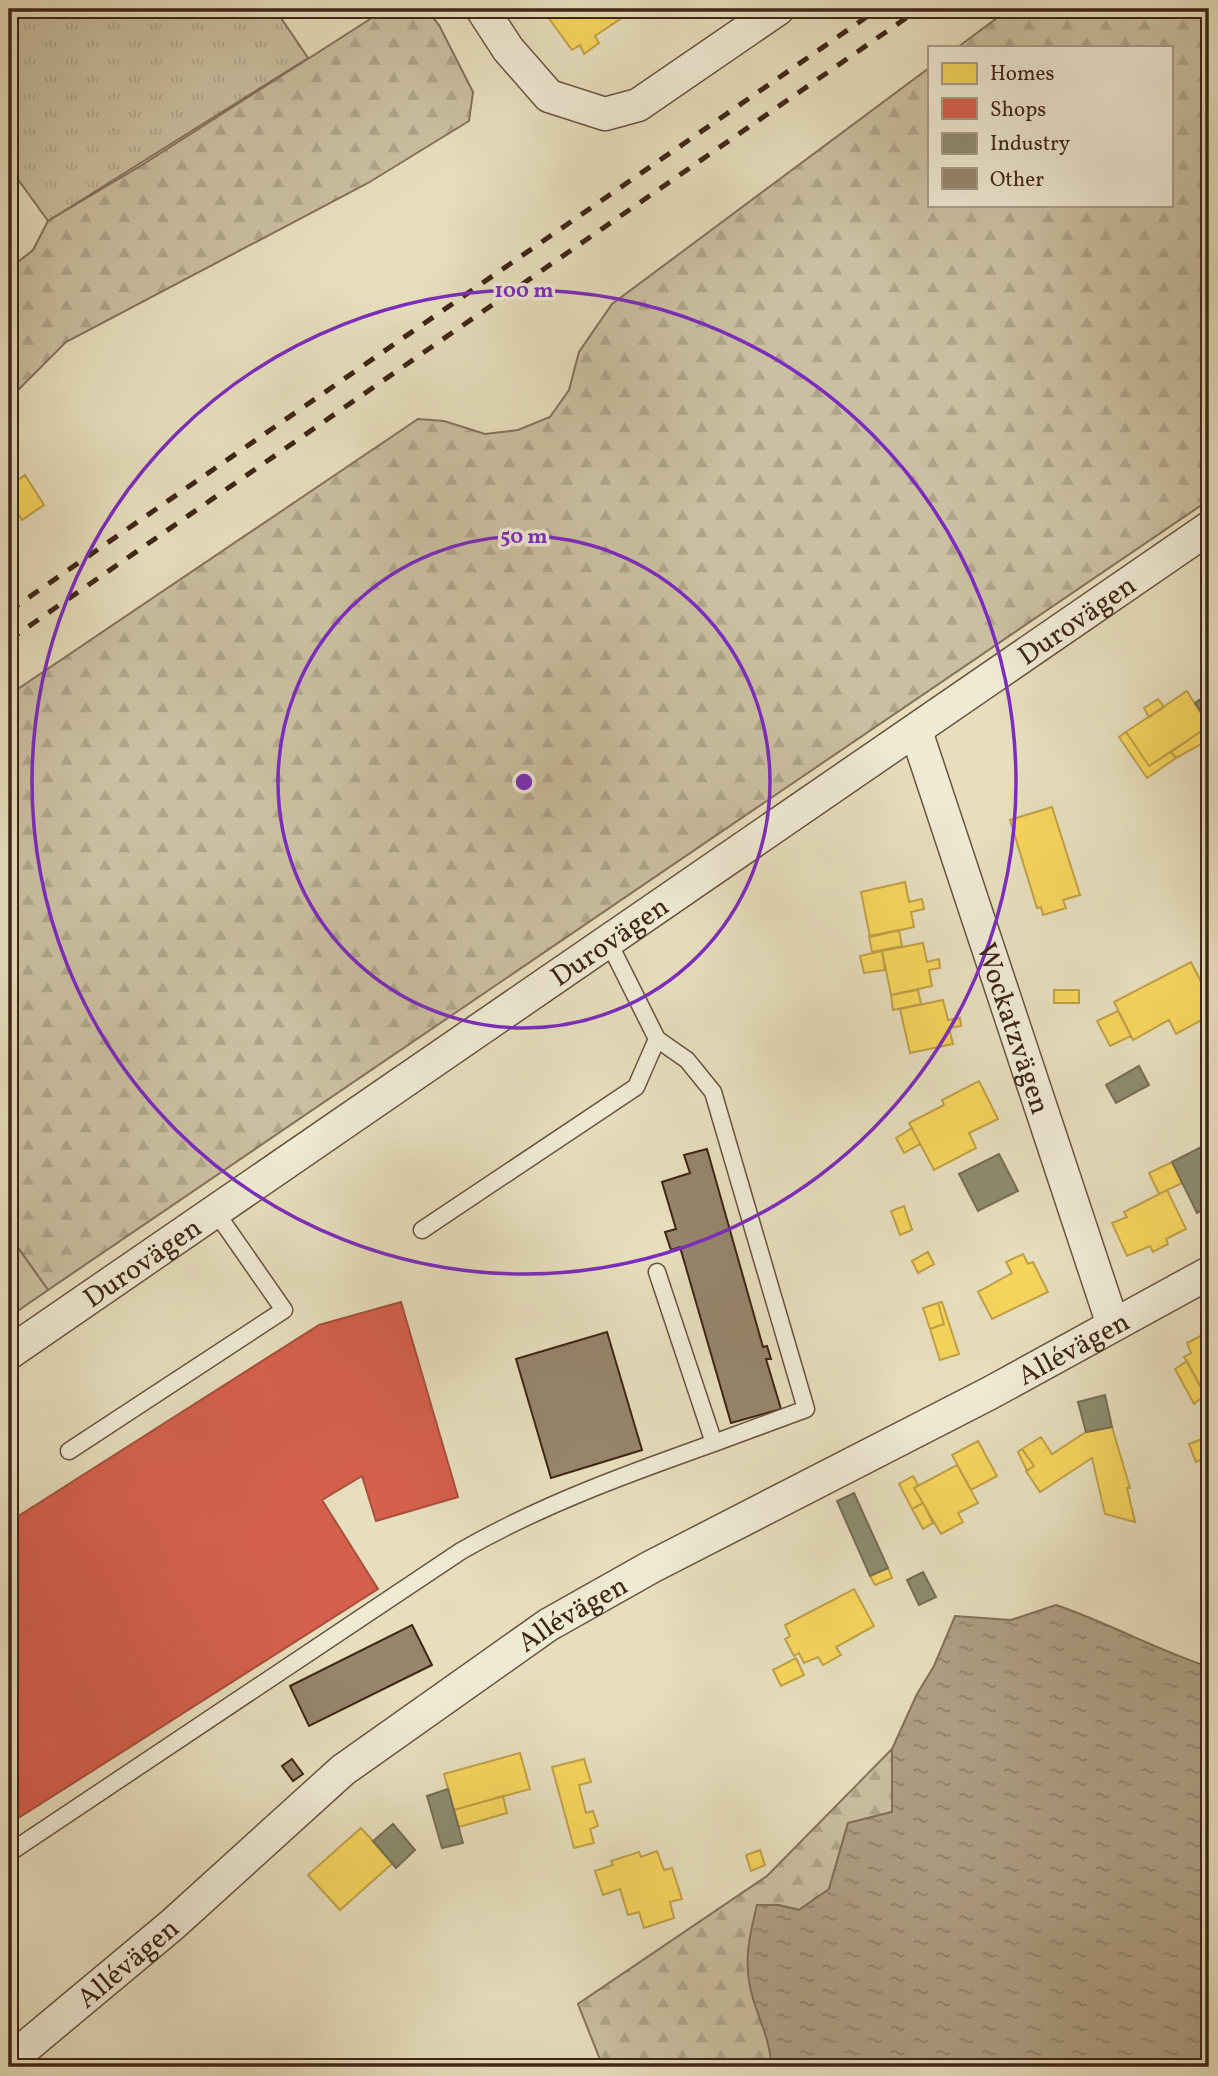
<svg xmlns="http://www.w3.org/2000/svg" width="1218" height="2076" viewBox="0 0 1218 2076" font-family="Vollkorn,serif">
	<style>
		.grass { fill: url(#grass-tufts); stroke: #84725a; stroke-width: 2 }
		.forest { fill: url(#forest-firs); stroke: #84725a; stroke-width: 2 }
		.garden { fill: #cabfa0; stroke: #84725a; stroke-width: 2 }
		.water { fill: url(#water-ripples); stroke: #816f58; stroke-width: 2 }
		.homes { fill: #f6d55c; stroke: #bfa047; stroke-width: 2 }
		.shops { fill: #d6604d; stroke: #a84f3c; stroke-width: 2 }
		.industry { fill: #8c8c6e; stroke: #756d53; stroke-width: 2 }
		.building { fill: #96866c; stroke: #3e2615; stroke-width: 2 }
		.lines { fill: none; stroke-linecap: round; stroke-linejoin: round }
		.service-casing { stroke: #68543f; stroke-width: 19 }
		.minor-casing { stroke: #68543f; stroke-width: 35 }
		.service { stroke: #efead4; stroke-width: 16 }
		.minor { stroke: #efead4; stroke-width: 32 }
		.rail { stroke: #3e2615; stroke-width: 5; stroke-dasharray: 12 12; stroke-linecap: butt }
		.ring { fill: none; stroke: #7b2cbf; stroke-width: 3.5 }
		.labels { text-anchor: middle; stroke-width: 7; stroke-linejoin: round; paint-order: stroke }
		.street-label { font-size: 28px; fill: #3e2615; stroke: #efead4 }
		.centre { fill: #7b2cbf; stroke: #efead4; stroke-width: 3.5 }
		.ring-label { font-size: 21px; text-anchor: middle; font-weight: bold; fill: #7b2cbf; stroke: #efead4; stroke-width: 7; stroke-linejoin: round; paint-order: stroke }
	</style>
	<defs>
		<pattern id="grass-tufts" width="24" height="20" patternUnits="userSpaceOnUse" patternTransform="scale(1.75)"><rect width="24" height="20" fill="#cabfa0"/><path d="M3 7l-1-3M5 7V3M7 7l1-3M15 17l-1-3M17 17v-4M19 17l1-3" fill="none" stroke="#afa489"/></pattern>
		<pattern id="forest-firs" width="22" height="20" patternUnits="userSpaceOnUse" patternTransform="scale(1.75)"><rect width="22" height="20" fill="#cabfa0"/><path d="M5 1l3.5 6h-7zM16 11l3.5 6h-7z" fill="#afa489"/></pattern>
		<pattern id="water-ripples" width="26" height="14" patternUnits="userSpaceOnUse" patternTransform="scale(1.75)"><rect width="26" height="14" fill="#ae9f84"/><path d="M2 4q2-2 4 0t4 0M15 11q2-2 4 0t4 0" fill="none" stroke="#8f816b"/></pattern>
	</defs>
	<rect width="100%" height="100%" fill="#e7debd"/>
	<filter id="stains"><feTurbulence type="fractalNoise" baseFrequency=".00286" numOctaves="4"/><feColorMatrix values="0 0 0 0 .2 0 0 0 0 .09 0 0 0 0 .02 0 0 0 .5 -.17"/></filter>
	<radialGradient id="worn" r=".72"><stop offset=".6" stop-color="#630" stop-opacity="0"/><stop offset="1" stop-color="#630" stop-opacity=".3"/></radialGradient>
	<path class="grass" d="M9,9h266l33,49 -260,163 -39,-54z"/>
	<path class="forest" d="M386,9h40l13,16 34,67 -4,29 -101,62 -302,159 -57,57v-130l24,-19 15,-29 94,-56z
		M1009,9h200v491l-1161,790 -39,-55v-540l409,-276 26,2 41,13 33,-4 32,-13 19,-27 10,-38 33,-48 317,-236v137h242v-158h-213z
		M892,1749v63l-44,11 -19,66 -30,21 -21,-5 -18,111 11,30v21h-168l-25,-63 189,-128z"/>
	<path class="garden" d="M9,1235l39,55 -39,27z"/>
	<path class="water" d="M1056,1605c53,18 101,45 153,62v400h-438c0,-29 -15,-51 -21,-80 -6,-29 0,-53 7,-82h21l21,5 30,-21 19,-66 44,-11v-63l25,-55 17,-28 21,-50 56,4z"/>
	<path class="homes" d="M542,9h93l-40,27 4,7 -15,11 -4,-9 -8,5z
		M25,475l19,30 -22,15 -13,-20v-14z
		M1187,691l22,35 -60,40 -23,-34z
		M1158,699l6,8 -15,10 -5,-9z
		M1209,726v14l-33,18 -5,-6z
		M1126,732l23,34 22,-14 5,6 -29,20 -28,-41z
		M1052,807l28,88 -17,5 3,8 -23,7 -2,-8 -4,1 -27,-88z
		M905,882l4,20 13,-3 2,10 -13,3 3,15 -44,10 -9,-45z
		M899,930l3,16 -30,6 -3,-16z
		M923,943l4,19 12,-3 1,9 -11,2 3,16 -41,9 -9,-44z
		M882,951l3,19 -21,3 -4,-17z
		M1191,962l18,35v19l-33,18 -7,-14 -36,20 -19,-38z
		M918,990l3,14 -28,6 -2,-15z
		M1054,990h25v13h-25z
		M943,1000l5,20 12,-2 1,8 -12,2 4,16 -43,9 -10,-44z
		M1118,1011l13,25 -21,10 -13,-25z
		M979,1081l19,38 -29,14 7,15 -42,22 -25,-47 35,-18 -2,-5z
		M912,1128l8,16 -16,9 -8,-15z
		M1172,1162l10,21 -23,11 -10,-21z
		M1167,1190l19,39 -20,10 2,5 -15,8 -3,-6 -23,10 -15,-33 15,-6 -3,-5z
		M904,1206l8,24 -12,5 -9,-24z
		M928,1252l6,12 -16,9 -6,-12z
		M1023,1254l5,10 5,-2 15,30 -56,27 -14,-27 34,-19 -6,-11z
		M942,1302l17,52 -19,6 -10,-31 14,-5 -6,-21z
		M938,1303l6,21 -14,5 -7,-21z
		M1208,1332l1,61 -4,2 -21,-38 7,-4 -4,-10z
		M1187,1361l18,34 -11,9 -19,-35z
		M1112,1427l18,61h-3l8,34 -30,-8 -13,-56 -52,34 -14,-21 8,-5 -12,-17 19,-12 11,17 34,-22z
		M1209,1436v21l-13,5 -7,-18z
		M978,1441l19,35 -26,14 -19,-35z
		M1022,1449l12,17 -7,5 -9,-19z
		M957,1465l21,38 -20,10 5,9 -22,12 -27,-46z
		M913,1476l5,9 -4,3 9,15 -11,6 -13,-25z
		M923,1503l10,20 -10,6 -11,-20z
		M888,1568l4,10 -17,7 -5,-9z
		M854,1589l20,37 -38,21 5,8 -18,10 -5,-8 -14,6 -5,-10 -5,3 -9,-17 5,-3 -5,-11z
		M796,1658l8,17 -23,11 -8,-16z
		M520,1753l10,36 -76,21 -10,-36z
		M584,1759l7,23 -12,3 7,28 7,-2 5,15 -8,3 4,14 -20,5 -22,-81z
		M503,1796l4,17 -48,14 -5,-17z
		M361,1828l32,35 -53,47 -32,-35z
		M760,1850l5,15 -14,6 -5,-16z
		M657,1851l7,19 8,-2 10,31 -12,3 4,16 -30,10 -5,-16 -11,3 -8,-26 -17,6 -8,-24 18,-6 -2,-4 28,-9 2,5z"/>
	<path class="shops" d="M401,1302l57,195 -82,24 -14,-45 -40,24 56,89 -369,235v-302l310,-197z"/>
	<path class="industry" d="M1209,699v25l-14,-21 4,-3 3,5z
		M1139,1066l10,19 -33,18 -10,-18z
		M1205,1145l4,8v54l-12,6 -25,-51z
		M999,1154l19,37 -40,20 -19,-37z
		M1105,1395l7,32 -26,5 -8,-30z
		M854,1493l34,75 -18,8 -33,-75z
		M923,1572l13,25 -17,8 -12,-25z
		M448,1789l15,54 -21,5 -15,-52z
		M393,1824l22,26 -19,18 -23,-27z"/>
	<path class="building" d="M707,1149l56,198 4,-1 4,13h-5l15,50 -50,14 -51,-176 -9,3 -6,-18 11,-3 -14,-47 28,-9 -6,-18z
		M607,1332l35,118 -91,28 -35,-119z
		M412,1625l20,40 -123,61 -19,-40z
		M292,1759l11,15 -10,7 -11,-15z"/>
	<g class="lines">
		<g class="service-casing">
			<path id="service" d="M657,1039l30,21 26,32 93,317 -92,34
				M422,1230l214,-143 21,-48 -49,-98
				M69,1451l215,-141 -69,-99
				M9,1853l452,-302c80,-46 166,-77 253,-108l-57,-171"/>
		</g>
		<g class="minor-casing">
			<g id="minor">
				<path d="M482,9l26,40 41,47 56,18 33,-9 140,-96"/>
				<path id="s1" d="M916,731l197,594"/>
				<path id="s2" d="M9,1353l1200,-825"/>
				<path id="s3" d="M9,2061l163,-136 171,-155 205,-145 103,-58 339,-174 219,-120"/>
			</g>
		</g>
		<use href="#service" class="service"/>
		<use href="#minor" class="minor"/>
		<path class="rail" d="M9,611l869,-602
			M9,640l910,-631"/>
	</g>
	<g class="ring">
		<circle cx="524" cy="782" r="246"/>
		<circle cx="524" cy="782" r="492"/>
	</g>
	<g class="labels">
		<g class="street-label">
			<text dy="10" stroke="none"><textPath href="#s2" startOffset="1295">Durovägen</textPath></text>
			<text dy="10" stroke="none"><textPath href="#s2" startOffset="728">Durovägen</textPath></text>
			<text dy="10" stroke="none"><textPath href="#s1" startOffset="313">Wockatzvägen</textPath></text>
			<text dy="10" stroke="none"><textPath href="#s2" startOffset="161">Durovägen</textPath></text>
			<text dy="10" stroke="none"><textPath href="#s3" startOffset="1288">Allévägen</textPath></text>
			<text dy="10" stroke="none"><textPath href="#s3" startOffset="721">Allévägen</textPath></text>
			<text dy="10" stroke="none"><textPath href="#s3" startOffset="154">Allévägen</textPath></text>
		</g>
	</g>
	<circle cx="524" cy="782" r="10" class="centre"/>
	<g class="ring-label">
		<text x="524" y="297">100 m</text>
		<text x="524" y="543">50 m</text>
	</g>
	<rect width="1218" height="2076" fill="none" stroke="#e7debd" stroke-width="35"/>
	<rect x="10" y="10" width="1197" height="2055" fill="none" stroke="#3e2615" stroke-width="3.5"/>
	<rect x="18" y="18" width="1183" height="2041" fill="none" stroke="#3e2615" stroke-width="2"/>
	<rect x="928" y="46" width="245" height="161" fill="#efead4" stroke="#a89c88" stroke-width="2"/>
	<rect x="942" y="63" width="35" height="21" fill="#f6d55c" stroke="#a89c88" stroke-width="2"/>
	<text x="990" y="80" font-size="21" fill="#3e2615">Homes</text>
	<rect x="942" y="98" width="35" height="21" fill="#d6604d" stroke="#a89c88" stroke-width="2"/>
	<text x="990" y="116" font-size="21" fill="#3e2615">Shops</text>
	<rect x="942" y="133" width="35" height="21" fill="#8c8c6e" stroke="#a89c88" stroke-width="2"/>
	<text x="990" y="150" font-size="21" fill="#3e2615">Industry</text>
	<rect x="942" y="168" width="35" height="21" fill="#96866c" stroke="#a89c88" stroke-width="2"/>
	<text x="990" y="186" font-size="21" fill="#3e2615">Other</text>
	<rect width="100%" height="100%" filter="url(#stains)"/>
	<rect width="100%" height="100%" fill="url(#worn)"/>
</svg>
